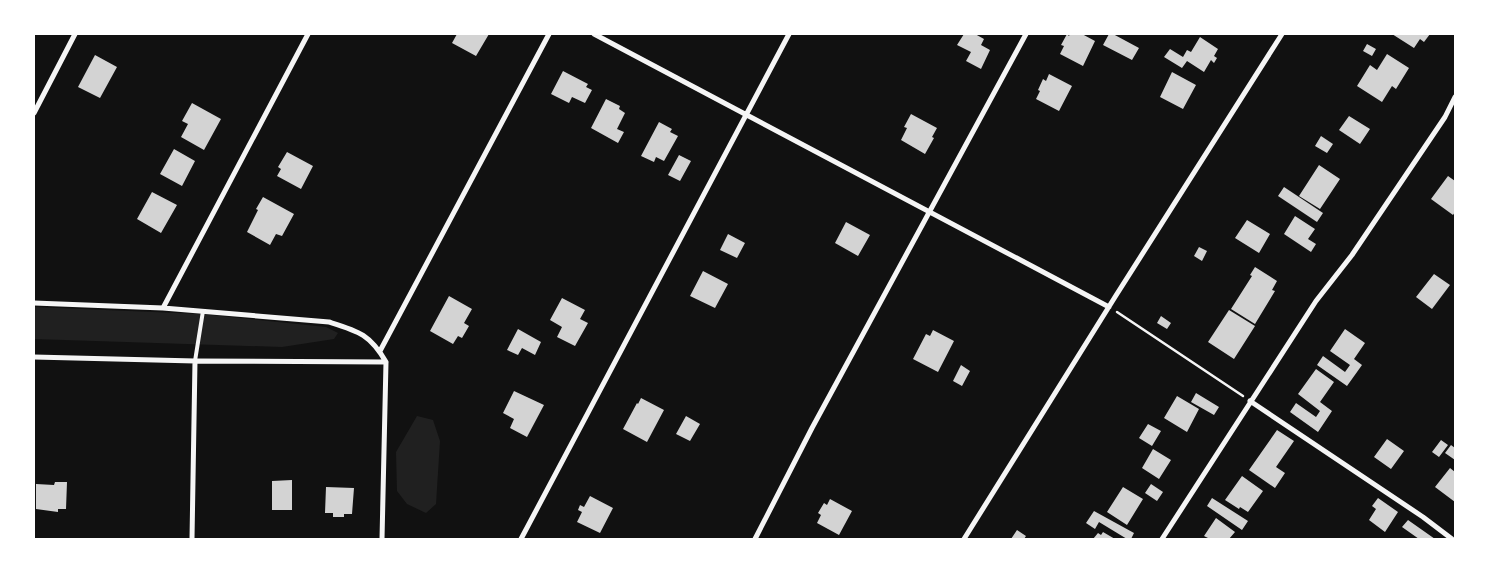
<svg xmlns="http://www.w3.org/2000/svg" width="1489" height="573" viewBox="0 0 1489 573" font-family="'DejaVu Sans',sans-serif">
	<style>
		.green { fill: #202020 }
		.building { fill: #d3d3d3 }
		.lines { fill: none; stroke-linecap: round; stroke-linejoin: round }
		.path { stroke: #f5f5f5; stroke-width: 2.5 }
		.service { stroke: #f5f5f5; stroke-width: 4 }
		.minor { stroke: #f5f5f5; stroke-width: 5 }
	</style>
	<rect width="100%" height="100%" fill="#111"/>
	<path class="green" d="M34,307l167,7 125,13 12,6 -4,6 -52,8 -248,-8z
		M417,416l16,4 7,21 -4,63 -10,9 -19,-9 -10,-13 -1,-39z"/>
	<path class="building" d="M457,34h32l-13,22 -24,-13z
		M964,34h11l9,5 -3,6 9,5 -9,19 -15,-8 5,-9 -14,-7z
		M1067,34l2,2 1,-2h12l13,7 -12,25 -23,-12 4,-8 -3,-1z
		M1109,34h4l26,14 -7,12 -29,-15z
		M1392,34h38l-6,8 -4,-3 -6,9z
		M1200,37l18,12 -4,7 3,2 -3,5 -3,-3 -7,12 -17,-11 -5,7 -18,-11 6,-8 13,8 4,-7 4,2z
		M1367,44l9,5 -4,7 -9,-5z
		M1387,54l22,14 -13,21 -4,-3 -10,16 -25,-16 13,-21 7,5z
		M95,55l22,12 -17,31 -22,-11z
		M563,71l25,13 -2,3 6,3 -7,13 -13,-6 -3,6 -18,-9z
		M1172,72l24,13 -13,24 -23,-12z
		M1049,74l23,12 -13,25 -23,-12 4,-8 -2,-1 5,-11 3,2z
		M606,99l14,7 -1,3 6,4 -8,16 7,3 -6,11 -27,-15z
		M192,103l29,16 -17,31 -23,-13 7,-13 -6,-3z
		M911,114l26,14 -5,9 2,1 -9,16 -24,-14 6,-12 -3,-1z
		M1349,116l21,13 -10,15 -21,-14z
		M659,122l13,7 -2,3 8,4 -14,25 -8,-4 -2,5 -13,-6z
		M1321,136l12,8 -6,9 -12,-7z
		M174,149l21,12 -13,25 -22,-12z
		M287,152l26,14 -12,23 -24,-13 4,-7 -3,-2z
		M679,155l12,6 -11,20 -12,-6z
		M1319,165l21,14 -20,30 -21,-13z
		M1448,176l7,5v31l-2,3 -22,-16z
		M1284,187l39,26 -6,9 -39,-26z
		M152,192l25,13 -16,28 -24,-14z
		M263,197l31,17 -12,22 -6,-2 -6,11 -23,-13 11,-22 -2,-1z
		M1295,216l20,13 -7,10 8,5 -5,8 -27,-18z
		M1247,220l23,14 -11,19 -24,-15z
		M846,222l24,13 -12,21 -23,-13z
		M728,234l17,9 -8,15 -17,-8z
		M1199,247l8,4 -5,10 -8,-5z
		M1255,267l22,14 -5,9 3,1 -20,33 -24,-15 21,-33 -2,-1z
		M703,271l25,13 -13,24 -25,-12z
		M1434,274l16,11 -18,24 -16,-12z
		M449,296l23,13 -8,14 5,3 -7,12 -4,-2 -5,8 -23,-13z
		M562,298l23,12 -5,9 8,4 -13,23 -18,-9 5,-10 -12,-7z
		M1229,310l26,16 -21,33 -26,-17z
		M1161,316l10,7 -4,6 -10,-6z
		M518,329l23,13 -6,13 -13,-7 -4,7 -11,-5z
		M1345,329l20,14 -11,16 8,6 -15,21 -30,-21 6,-9 22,16 5,-7 -20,-14z
		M933,330l21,11 -16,31 -25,-13 13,-25 4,2z
		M961,365l9,6 -8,15 -9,-5z
		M1316,369l18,13 -14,20 12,9 -14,21 -28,-20 6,-9 20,14 4,-6 -22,-17z
		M514,391l30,14 -17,32 -17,-9 4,-9 -11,-6z
		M1196,393l23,14 -5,8 -23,-13z
		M1177,396l22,13 -12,23 -23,-14z
		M641,398l23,12 -17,32 -24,-13 14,-26 1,1z
		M686,416l14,8 -10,17 -14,-7z
		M1148,424l13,7 -9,15 -13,-8z
		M1277,430l17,11 -18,26 9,6 -10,15 -26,-18z
		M1387,439l17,12 -13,18 -17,-12z
		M1441,440l7,5 -9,12 -7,-5z
		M1451,445l4,3v12l-10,-7z
		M1153,449l18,11 -12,19 -17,-11z
		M1450,468l5,4v30l-20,-15z
		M1242,476l21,15 -15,21 -8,-5 -1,2 -14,-9z
		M292,480v30h-20v-29z
		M55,482h12l-1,27h-8v3l-22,-3v-25l18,1z
		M1151,484l12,8 -6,9 -12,-8z
		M326,487l28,1 -2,26h-8v3h-11v-4h-8z
		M1123,487l20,12 -16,26 -20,-13z
		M590,496l23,12 -13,25 -23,-11 5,-10 -4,-2 2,-5 4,2z
		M1212,498l36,23 -6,9 -35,-24z
		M1378,498l20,14 -13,20 -16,-12 7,-11 -4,-3z
		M830,499l22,12 -13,24 -22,-12 4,-8 -3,-2 6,-10 3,2z
		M1094,511l40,22 -3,6h-4l-28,-17 -4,7 -9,-6z
		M1216,518l19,14 -6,7h-19l-6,-3z
		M1408,520l27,19h-16l-17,-12z
		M1017,530l9,6 -2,3h-13z
		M1103,532l12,7h-22l5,-6 3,2z"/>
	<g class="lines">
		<path class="path" d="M1117,312l126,84"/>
		<path class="service" d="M195,361l8,-50"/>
		<path class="minor" d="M594,34l515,273
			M34,113l41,-79
			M34,303l129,5 166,14c29,9 41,12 57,40
			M163,308l145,-274
			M380,351l169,-317
			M34,357l161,4 191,1
			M1250,401l173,116 29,22
			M192,539l3,-178
			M382,539l4,-177
			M521,539l268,-505
			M755,539l57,-111 214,-394
			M964,539l151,-242 167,-263
			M1162,539l154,-238 36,-46 93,-138 10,-20"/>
	</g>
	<rect width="1489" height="573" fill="none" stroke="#ffffff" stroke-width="70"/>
</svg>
